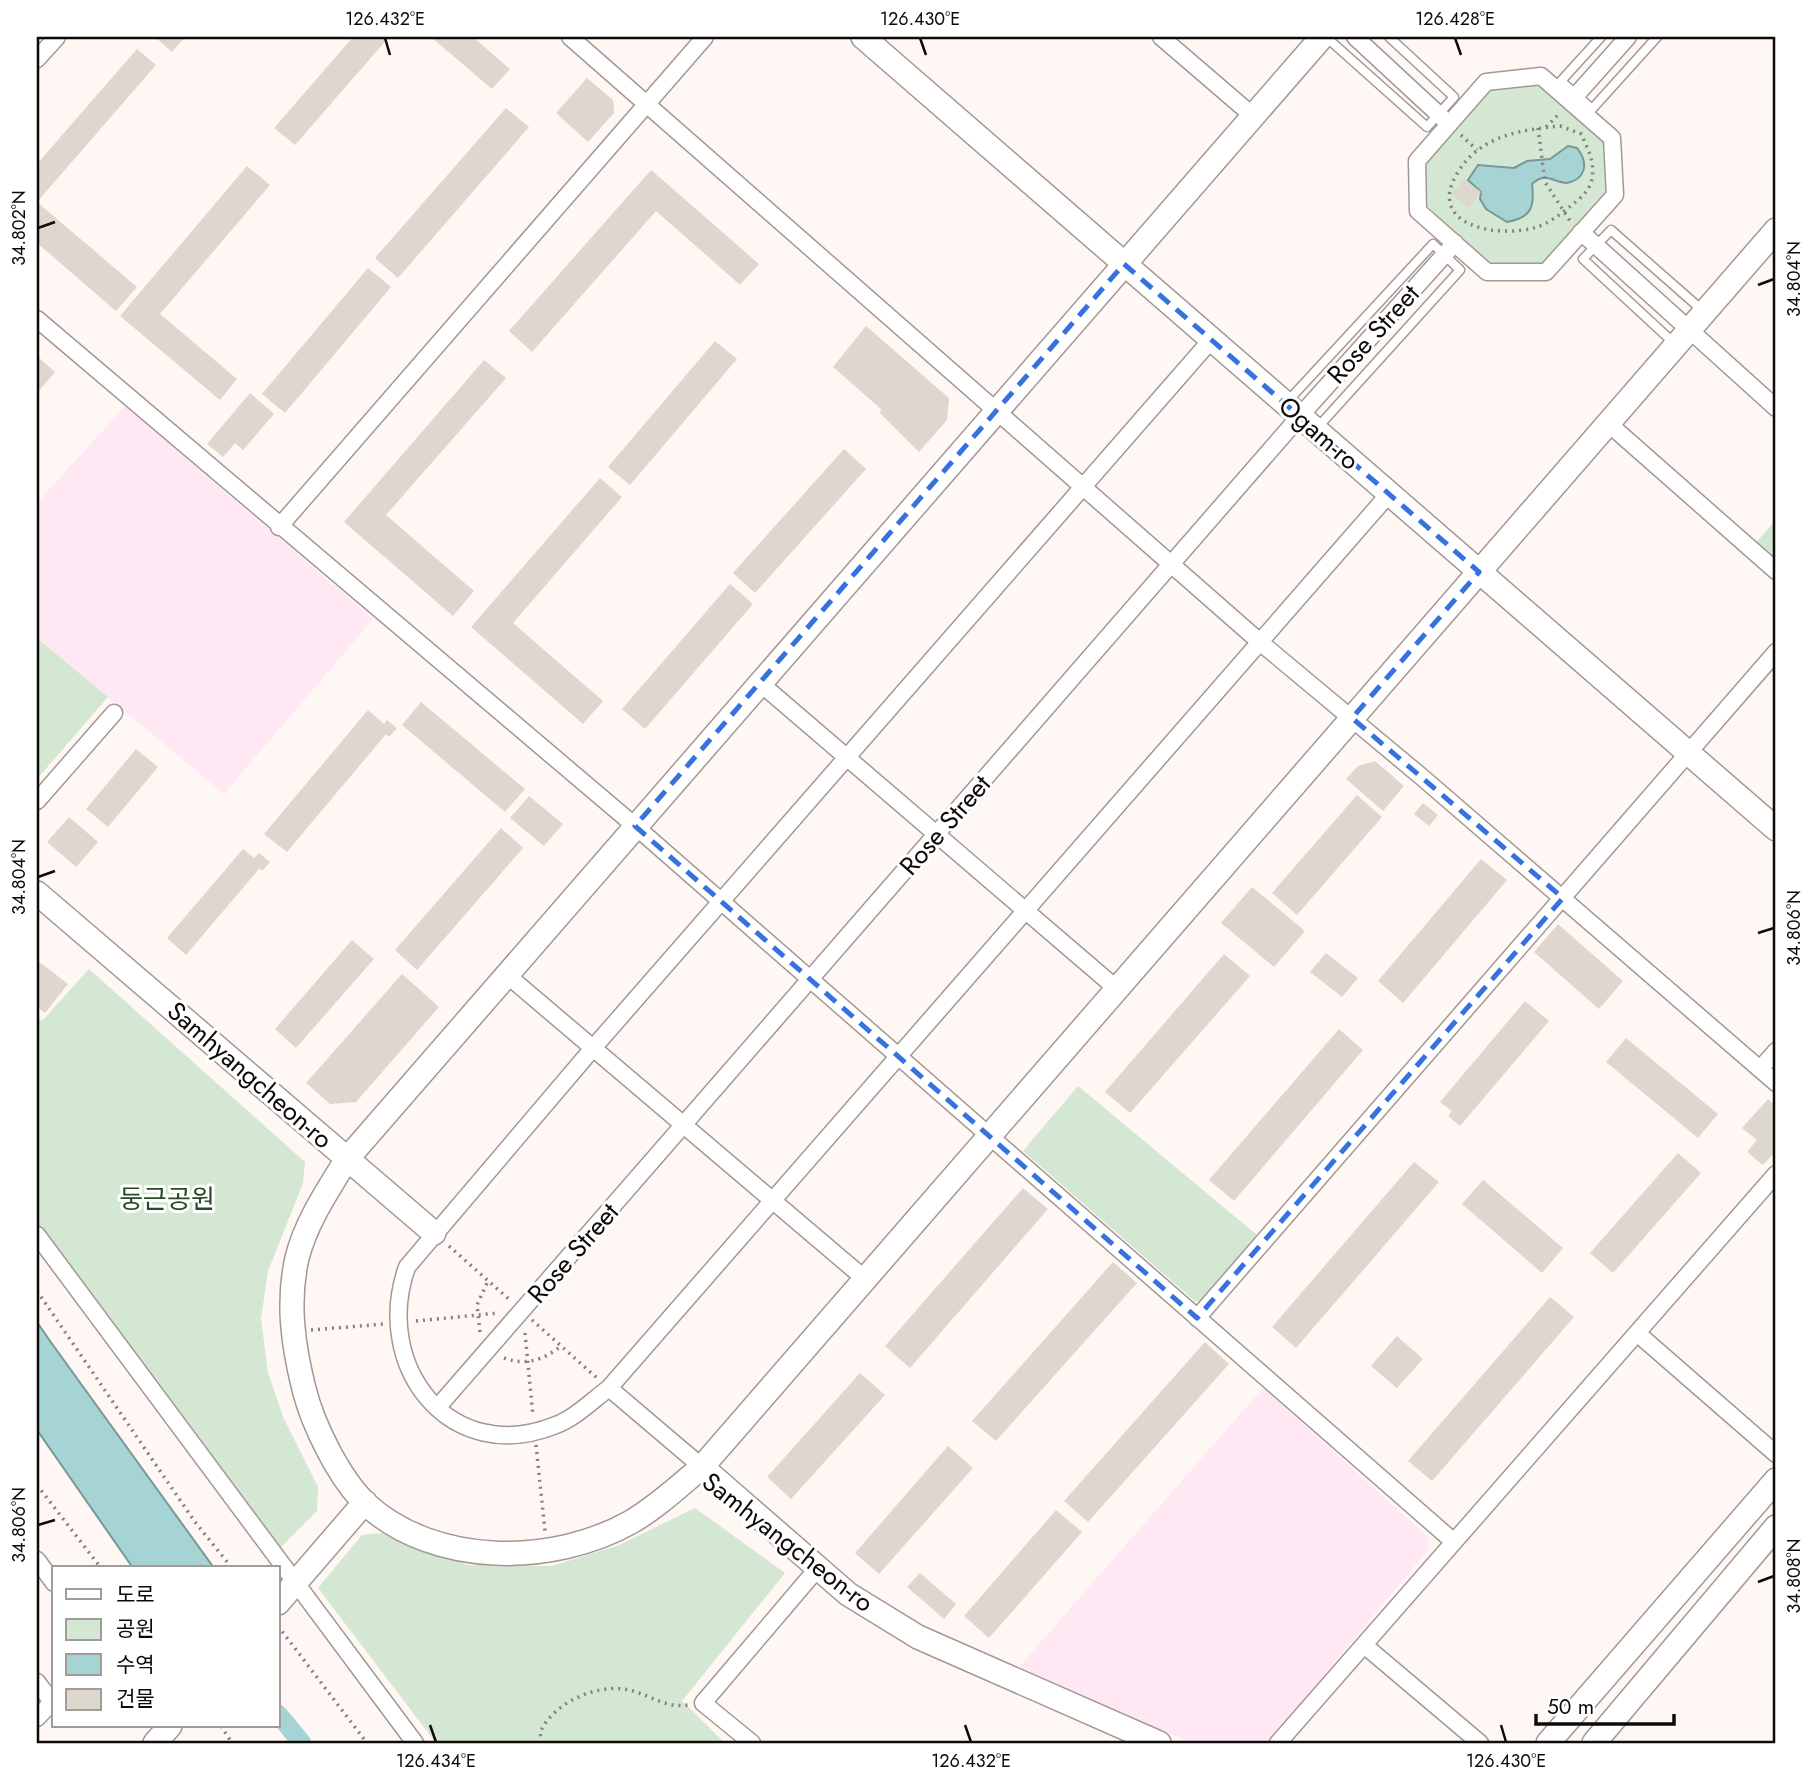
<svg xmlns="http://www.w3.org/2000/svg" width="1813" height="1780" viewBox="0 0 1813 1780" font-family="Jost,'Noto Sans KR',sans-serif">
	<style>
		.education { fill: #ffe7f4 }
		.green { fill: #d3e7d2 }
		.water { fill: #a6d4d4; stroke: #789797; stroke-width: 2 }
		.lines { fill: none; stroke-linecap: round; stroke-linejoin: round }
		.canal { stroke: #a6d4d4; stroke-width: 19 }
		.building { fill: #ddd7ce }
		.lane-casing { stroke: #a39893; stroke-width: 11 }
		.street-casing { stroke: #a39893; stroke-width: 19 }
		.secondary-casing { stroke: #a39893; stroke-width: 26 }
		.path { stroke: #857f7d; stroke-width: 3.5; stroke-dasharray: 2 5; stroke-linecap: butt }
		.lane { stroke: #fff; stroke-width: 8 }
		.street { stroke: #fff; stroke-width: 16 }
		.secondary { stroke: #fff; stroke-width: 23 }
		.marked { fill: none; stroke: #3771df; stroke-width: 5; stroke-dasharray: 14 9; stroke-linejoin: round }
		.ticks { fill: none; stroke: #0e0a08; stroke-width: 2.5 }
		.labels { text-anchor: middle; stroke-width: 6; stroke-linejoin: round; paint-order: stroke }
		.street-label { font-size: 26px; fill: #0e0a08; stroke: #fff }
		.park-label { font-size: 26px; fill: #254c25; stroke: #fff }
		.neatline { fill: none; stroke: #0e0a08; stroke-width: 2.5 }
		.ticks-label { font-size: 18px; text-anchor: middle; fill: #0e0a08 }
	</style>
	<rect width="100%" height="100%" fill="#fef7f4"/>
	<path class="education" d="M125,406l248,213 -149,175 -187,-156v-135z
		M1263,1388l164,148 2,13 -162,194h-76l-172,-76z"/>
	<path class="green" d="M1538,85l65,57 3,49 -66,75h-49l-66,-62 -2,-40 65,-76z
		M1776,520v51l-25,-23z
		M37,638l71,59 -71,82z
		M89,969l216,193 -2,21 -35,88 -7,48 7,54 16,46 34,68 -1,24 -38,38 -242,-325v-207l5,4z
		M1078,1086l180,150 -49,62 -13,4 -173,-151z
		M695,1508l90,65 -103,128 43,42h-289l-118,-155 44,-53 20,-2 85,32 85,1 67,-21z"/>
	<path class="water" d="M1568,146l9,2c12,15 9,31 -10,35 -15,-1 -21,-12 -35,1 3,23 -1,34 -25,38l-21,-13 -6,-10 1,-7 -13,-12 10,-15 36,3 13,-7 23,-2z
		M37,1322l13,19 164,227h-81l-96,-138z"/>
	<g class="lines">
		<path class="canal" d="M278,1714l24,29"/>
	</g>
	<path class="building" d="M155,37h30l-13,15z
		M353,37h36l-94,108 -21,-17z
		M431,37h42l37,32 -18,20z
		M137,49l19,16 -119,137 100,85 -21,24 -79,-68v-79z
		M587,78l26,22 1,13 -26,29 -32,-29z
		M506,108l23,19 -131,151 -23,-20z
		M247,166l23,19 -110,129 77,65 -17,21 -100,-84z
		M651,170l108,94 -19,21 -84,-74 -124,141 -23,-21z
		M1464,179l17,13 -12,16 -17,-14z
		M368,268l23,19 -106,126 -23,-19z
		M866,326l83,72 -2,22 -28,32 -40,-40 3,-2 -49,-43z
		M715,341l22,18 -107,126 -22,-18z
		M37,356l18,16 -18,21z
		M484,360l22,18 -120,137 88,76 -21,25 -109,-94z
		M250,393l24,21 -31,36 -8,-7 -12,14 -16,-13z
		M844,449l22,20 -111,124 -22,-20z
		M600,478l22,19 -109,126 90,78 -20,23 -112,-97z
		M730,584l23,20 -108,125 -23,-20z
		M421,702l104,87 -20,23 -103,-87z
		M368,710l16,14 3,-4 10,8 -8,9 -3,-3 -99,118 -23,-18z
		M136,749l22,18 -50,60 -22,-18z
		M1375,761l29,25 -21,25 -37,-32 12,-13z
		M1357,795l25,22 -85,98 -25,-22z
		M529,796l34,28 -19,22 -34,-28z
		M1423,803l15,12 -9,11 -15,-12z
		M69,817l29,25 -22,25 -29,-25z
		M501,828l22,20 -106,122 -22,-20z
		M243,849l11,9 5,-5 11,9 -7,8 -4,-1 -73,86 -19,-17z
		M1481,859l26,21 -104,123 -25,-22z
		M1252,887l53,44 -31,36 -53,-44z
		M1558,924l65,57 -24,28 -65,-57z
		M352,940l22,19 -78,89 -21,-19z
		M1326,953l32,25 -16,19 -32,-25z
		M1224,954l26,22 -120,137 -25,-21z
		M37,960l31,24 -23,29 -8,-6z
		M402,974l37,33 -83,95 -26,2 -24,-21z
		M1525,1001l24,20 -89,105 -12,-10 4,-5 -12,-9z
		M1339,1029l24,21 -129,151 -25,-21z
		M1626,1038l92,76 -20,24 -92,-76z
		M1768,1099l8,7v45l-13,14 -16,-13 10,-12 -15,-12z
		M1678,1153l23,20 -88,100 -23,-20z
		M1414,1162l25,20 -143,166 -24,-21z
		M1483,1180l80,68 -21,25 -80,-69z
		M1023,1188l25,21 -138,159 -25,-22z
		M1113,1262l24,21 -141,158 -24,-20z
		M1550,1297l24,20 -142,164 -24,-20z
		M1397,1336l26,23 -26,29 -26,-22z
		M1205,1342l24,22 -141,158 -24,-21z
		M860,1373l25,22 -94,104 -24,-22z
		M948,1446l25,22 -94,106 -24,-21z
		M1056,1510l26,22 -93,106 -25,-22z
		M920,1573l36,31 -12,15 -37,-32z"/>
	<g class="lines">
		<g class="lane-casing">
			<path id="lane" d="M1326,37l101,90 27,-30 -65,-60
				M1601,37l-40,44 31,28 65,-72
				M1676,345l-93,-86 28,-29 91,80
				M1286,403l147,-159 27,26 -142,157"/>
		</g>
		<g class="street-casing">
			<path id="street" d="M570,37l691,606 162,135 353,305
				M1161,37l92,79
				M1355,37l94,87
				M37,59l20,-22
				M1541,76l71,62 3,57 -69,77h-59l-69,-61 -1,-50 69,-79z
				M1571,101l57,-64
				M1581,232l195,176
				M37,319l598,507 819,716
				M1212,339l-618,708 -187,220c-35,99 43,201 149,158 19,-7 37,-25 53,-37l780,-894
				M1609,424l167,147
				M279,527l426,-490
				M760,683l357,306
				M37,801l77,-88
				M507,975l358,304
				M1760,1069l16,-18
				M37,1235l378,508
				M1197,1318l579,-666
				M1637,1333l139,121
				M609,1388l93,79
				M437,1408l863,-992 155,-173
				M37,1560l17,23
				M1364,1645l116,98
				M37,1682l15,20 -15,16
				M752,1743l-49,-40 114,-134
				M1278,1743l498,-569"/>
		</g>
		<g class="secondary-casing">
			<path id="secondary" d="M863,37l913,792
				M1322,37l-975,1122c-19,31 -41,63 -50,99 -10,44 -4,87 7,131 9,36 35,89 62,115 69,63 187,62 265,18 26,-15 48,-36 71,-55l1074,-1237
				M37,893l397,340
				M702,1467l146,127 70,43 241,106
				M278,1603l87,-101
				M155,1743l15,-17
				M1548,1743l228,-263
				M1594,1743l182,-216"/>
		</g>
		<path class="path" d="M1560,126l21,8c7,15 14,28 11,45 -2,11 -11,19 -19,25 -11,9 -22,18 -36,23 -38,12 -113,-1 -79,-55 23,-37 63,-42 102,-46z
			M1546,127l14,-14
			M1538,128l7,54 25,39
			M1461,135l16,15
			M449,1246l62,55
			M37,1291l158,231 37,46
			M532,1320l65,58
			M416,1321l83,-8
			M311,1330l73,-6
			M480,1332l-3,-27 11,-24
			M525,1333l8,83
			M504,1358c21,8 40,2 57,-12
			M536,1445l9,86
			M37,1485l64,83
			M278,1626l89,117
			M221,1726l11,17
			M542,1743l-2,-10c12,-29 53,-48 84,-44 22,3 40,20 64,16"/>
		<use href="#lane" class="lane"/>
		<use href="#street" class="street"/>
		<use href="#secondary" class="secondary"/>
	</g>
	<path class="marked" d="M1124,264l355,308 -127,146 211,180 -366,420 -562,-492z"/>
	<path class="ticks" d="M385,38l5,17M920,38l6,17M1455,38l6,17M38,228l17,-6M1758,285l16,-6M38,877l17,-6M1758,933l16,-5M38,1525l17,-5M1758,1582l16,-6M430,1725l6,17M965,1725l6,17M1501,1725l5,17"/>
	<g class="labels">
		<g class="street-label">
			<text transform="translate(1373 334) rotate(-48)" y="9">Rose Street</text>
			<text transform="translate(1319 433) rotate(41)" y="9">Ogam-ro</text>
			<text transform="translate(945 825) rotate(-49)" y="9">Rose Street</text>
			<text transform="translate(250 1075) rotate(41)" y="9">Samhyangcheon-ro</text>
			<text transform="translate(573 1253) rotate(-49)" y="9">Rose Street</text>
			<text transform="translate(788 1542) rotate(38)" y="9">Samhyangcheon-ro</text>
		</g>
		<g class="park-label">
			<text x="167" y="1208">둥근공원</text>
		</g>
	</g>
	<rect width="1813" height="1780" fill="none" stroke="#ffffff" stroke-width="77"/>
	<rect x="52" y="1566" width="228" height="161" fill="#ffffff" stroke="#9f9d9c" stroke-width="2"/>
	<rect x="66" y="1589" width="35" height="10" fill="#ffffff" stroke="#9f9d9c" stroke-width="2"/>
	<text x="116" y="1602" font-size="21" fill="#0e0a08">도로</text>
	<rect x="66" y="1619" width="35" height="21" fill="#d3e7d2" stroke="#9f9d9c" stroke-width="2"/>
	<text x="116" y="1636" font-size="21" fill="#0e0a08">공원</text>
	<rect x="66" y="1654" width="35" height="21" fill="#a6d4d4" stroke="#9f9d9c" stroke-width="2"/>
	<text x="116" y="1672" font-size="21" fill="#0e0a08">수역</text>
	<rect x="66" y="1689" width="35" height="21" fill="#ddd7ce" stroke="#9f9d9c" stroke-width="2"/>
	<text x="116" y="1706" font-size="21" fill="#0e0a08">건물</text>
	<path d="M1536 1714v10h138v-10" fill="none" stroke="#0e0a08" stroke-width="3.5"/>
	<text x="1547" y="1714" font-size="21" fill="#0e0a08" stroke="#ffffff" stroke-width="5" paint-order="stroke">50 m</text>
	<rect x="38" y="38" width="1736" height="1704" class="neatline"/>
	<g class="ticks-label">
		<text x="385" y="25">126.432°E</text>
		<text x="920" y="25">126.430°E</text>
		<text x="1455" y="25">126.428°E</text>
		<text transform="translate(19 228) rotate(-90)" y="6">34.802°N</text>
		<text transform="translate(1794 279) rotate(-90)" y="6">34.804°N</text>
		<text transform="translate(19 877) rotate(-90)" y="6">34.804°N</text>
		<text transform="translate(1794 928) rotate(-90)" y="6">34.806°N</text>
		<text transform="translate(19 1525) rotate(-90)" y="6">34.806°N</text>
		<text transform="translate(1794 1576) rotate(-90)" y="6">34.808°N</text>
		<text x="436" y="1767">126.434°E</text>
		<text x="971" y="1767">126.432°E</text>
		<text x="1506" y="1767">126.430°E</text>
	</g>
</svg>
